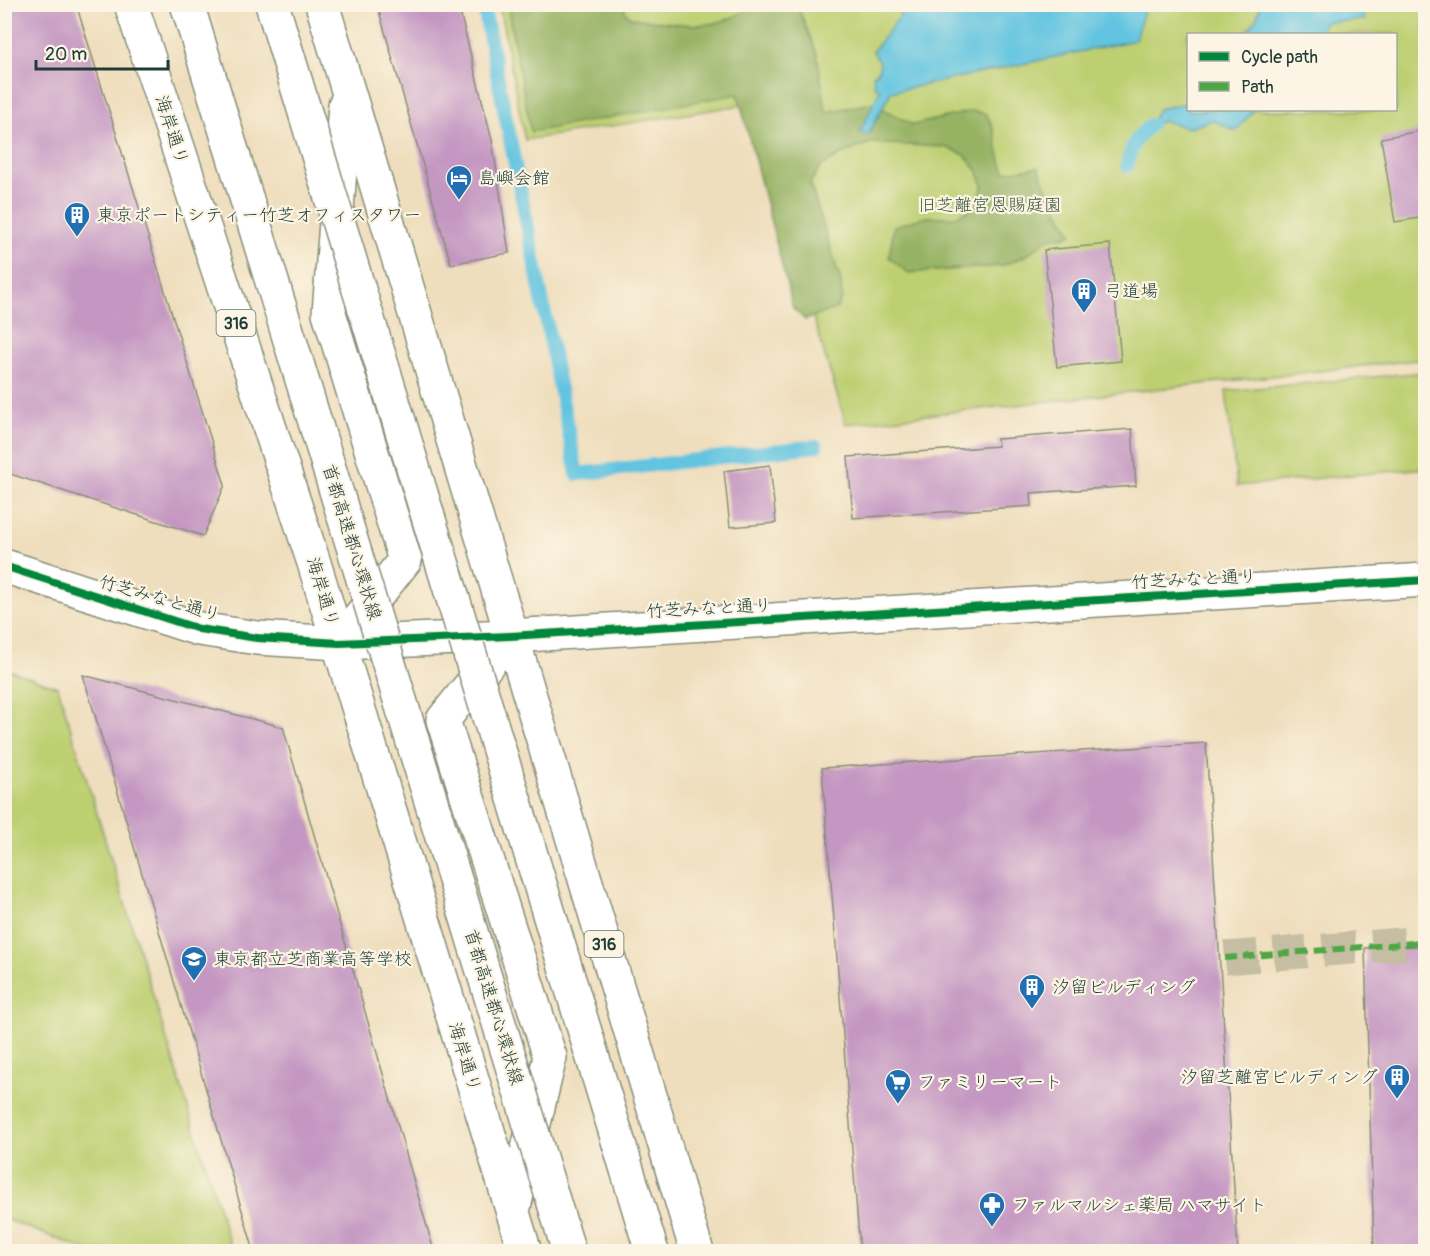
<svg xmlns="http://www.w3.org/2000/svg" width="1430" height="1256" viewBox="0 0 1430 1256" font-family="Pangolin,'Klee One',sans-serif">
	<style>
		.green { fill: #bdcf71; stroke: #6e8652; stroke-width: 1.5; fill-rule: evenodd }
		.forest { fill: #96b263; stroke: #5a784c; stroke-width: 1.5 }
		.water { fill: #62c4e0; stroke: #40808a; stroke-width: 1.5 }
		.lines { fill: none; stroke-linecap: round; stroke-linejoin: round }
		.stream { stroke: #62c4e0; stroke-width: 14 }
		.building { fill: #c497c2 }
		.street-tunnel { stroke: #c5bea2; stroke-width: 33; stroke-dasharray: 33 16; stroke-linecap: butt }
		.secondary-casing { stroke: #878e78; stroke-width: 36 }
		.primary-casing { stroke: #878e78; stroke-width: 36 }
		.secondary { stroke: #fff; stroke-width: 33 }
		.primary { stroke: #fff; stroke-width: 33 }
		.highway-bridge-casing { stroke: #878e78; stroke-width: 36; stroke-linecap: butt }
		.highway-bridge { stroke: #fff; stroke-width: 33 }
		.quiet { stroke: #4fa644; stroke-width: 6; stroke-dasharray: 12 6; stroke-linecap: butt }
		.cycleway-casing { stroke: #fcf5e5; stroke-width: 11 }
		.cycleway { stroke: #00873e; stroke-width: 8 }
		.labels { text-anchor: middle; stroke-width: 4.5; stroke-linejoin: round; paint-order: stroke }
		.shield { fill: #fcf5e5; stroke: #617469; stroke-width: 1.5 }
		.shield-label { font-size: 16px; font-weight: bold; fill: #1f3d34 }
		.street-label { font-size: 18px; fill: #1f3d34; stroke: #fcf5e5 }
		.poi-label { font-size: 18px; fill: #1f3d34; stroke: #fcf5e5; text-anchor: start }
		.park-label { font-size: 18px; fill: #3f5a40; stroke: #fcf5e5 }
	</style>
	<rect width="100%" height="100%" fill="#fcf5e5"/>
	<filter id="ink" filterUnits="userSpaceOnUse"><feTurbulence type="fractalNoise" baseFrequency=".0167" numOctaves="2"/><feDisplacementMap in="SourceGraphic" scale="12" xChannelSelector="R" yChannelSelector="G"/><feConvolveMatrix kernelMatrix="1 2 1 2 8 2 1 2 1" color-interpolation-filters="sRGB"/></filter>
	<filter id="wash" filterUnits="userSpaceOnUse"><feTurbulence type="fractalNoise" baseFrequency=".008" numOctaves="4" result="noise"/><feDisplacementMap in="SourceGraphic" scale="24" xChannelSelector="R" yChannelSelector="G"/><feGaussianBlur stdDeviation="1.35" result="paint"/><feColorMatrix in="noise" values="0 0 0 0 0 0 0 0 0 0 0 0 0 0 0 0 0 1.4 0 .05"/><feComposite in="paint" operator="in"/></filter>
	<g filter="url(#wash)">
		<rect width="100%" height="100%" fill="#efdebd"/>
		<path class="green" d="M499,5h926v354l-579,65 -98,-320 -223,36zM1188,34h208v76h-208z
			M1425,372v96l-188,18 -11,-95z
			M5,669l53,18 174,564h-143l-84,-32z"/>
		<path class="forest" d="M507,5h118v7c6,8 16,7 25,8 36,6 72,11 102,-15h45l20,49 9,58 46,-9 41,22 59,-14 14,3c12,17 10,39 19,58l33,-5 11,28 23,39 -25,6 -24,17 -22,9 -93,7 -19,-16 5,-31 32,-9h30l21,-12 6,-20 -6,-15 -12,-15 -20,-8 -74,-4 -27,10 -24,14 -10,16 31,99 1,16 -5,10 -32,12 -12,-12 -55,-214 -207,38z"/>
		<path class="water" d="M1261,4l99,1 5,15 -40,2 -6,12h-74l11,-14z
			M893,5h253l-11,35 -244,52 -23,43 -8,-3 20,-43 -5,-2 -2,-12 5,-3 2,-8 -7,-13 28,-36z
			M1188,103v7h66l-18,21 -24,-11 -22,8 -26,-7 -14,4 8,-16z"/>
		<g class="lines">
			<path class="stream" d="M483,4l94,470 239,-28
				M1127,166c4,-19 8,-28 23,-41"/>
		</g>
		<g id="blocks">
			<path class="building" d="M4,4h72l149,481 -22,51 -199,-64z
				M377,4h81l34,136 17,113 -58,11z
				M1425,130v87l-30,5 -14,-84z
				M1110,244l11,117 -64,6 -13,-117z
				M1132,429l4,57 -105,7 1,13 -179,12 -5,-61 150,-11 -1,-7z
				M770,465l6,58 -46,4 -6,-56z
				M83,675l200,52 151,524h-180z
				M1206,743l32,508h-378l-38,-483z
				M1425,946v305h-51l-9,-303z"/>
		</g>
	</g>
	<g filter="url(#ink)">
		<use href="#blocks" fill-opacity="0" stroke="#878e78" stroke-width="1.5"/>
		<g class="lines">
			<path class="street-tunnel" d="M1225,958l201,-16"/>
			<g class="secondary-casing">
				<path id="secondary" d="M4,566l195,63 58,9 82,5 171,-7 916,-56"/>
			</g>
			<g class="primary-casing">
				<path id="primary" d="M131,4l183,559 211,689
					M322,4l375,1248
					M510,636l-67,84 107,337 -37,154
					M339,643l66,-83 -76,-247 16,-208"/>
			</g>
			<use href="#secondary" class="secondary"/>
			<use href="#primary" class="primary"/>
			<g class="highway-bridge-casing">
				<path id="highway-bridge" d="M187,4l382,1248
					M272,4l380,1248"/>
			</g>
			<use href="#highway-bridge" class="highway-bridge"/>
			<path class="quiet" d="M1225,958l201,-16"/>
			<g class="cycleway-casing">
				<path id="cycleway" d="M4,566l195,63 58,9 82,5 171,-7 916,-56"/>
			</g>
			<use href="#cycleway" class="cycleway"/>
		</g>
	</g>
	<defs>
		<g id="hotel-pin" transform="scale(1.35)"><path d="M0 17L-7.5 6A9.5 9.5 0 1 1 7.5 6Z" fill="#1f6fb2" stroke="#fcf5e5"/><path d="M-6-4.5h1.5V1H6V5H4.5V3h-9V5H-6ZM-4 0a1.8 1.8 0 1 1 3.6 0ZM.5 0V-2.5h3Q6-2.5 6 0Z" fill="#fff"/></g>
		<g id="building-pin" transform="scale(1.35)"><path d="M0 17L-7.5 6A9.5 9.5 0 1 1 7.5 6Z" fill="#1f6fb2" stroke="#fcf5e5"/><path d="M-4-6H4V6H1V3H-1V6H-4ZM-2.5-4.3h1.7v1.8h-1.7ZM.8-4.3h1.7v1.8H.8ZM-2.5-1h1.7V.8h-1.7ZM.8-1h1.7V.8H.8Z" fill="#fff"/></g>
		<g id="school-pin" transform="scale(1.35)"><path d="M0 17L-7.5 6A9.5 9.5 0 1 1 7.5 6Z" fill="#1f6fb2" stroke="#fcf5e5"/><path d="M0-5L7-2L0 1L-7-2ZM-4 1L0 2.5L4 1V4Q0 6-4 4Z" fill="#fff"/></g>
		<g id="supermarket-pin" transform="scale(1.35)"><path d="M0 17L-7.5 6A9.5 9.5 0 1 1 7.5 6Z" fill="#1f6fb2" stroke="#fcf5e5"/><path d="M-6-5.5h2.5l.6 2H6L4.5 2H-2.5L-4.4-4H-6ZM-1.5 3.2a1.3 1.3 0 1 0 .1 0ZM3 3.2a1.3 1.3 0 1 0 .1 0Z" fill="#fff"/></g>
		<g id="pharmacy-pin" transform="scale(1.35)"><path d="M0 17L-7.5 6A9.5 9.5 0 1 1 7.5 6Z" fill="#1f6fb2" stroke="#fcf5e5"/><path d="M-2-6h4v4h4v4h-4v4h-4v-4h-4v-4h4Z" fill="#fff"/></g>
	</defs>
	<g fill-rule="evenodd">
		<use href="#hotel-pin" x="459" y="178"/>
		<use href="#building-pin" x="77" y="215"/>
		<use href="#building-pin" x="1084" y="291"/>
		<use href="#school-pin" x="194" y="959"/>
		<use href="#building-pin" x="1032" y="987"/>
		<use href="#building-pin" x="1397" y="1077"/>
		<use href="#supermarket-pin" x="898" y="1082"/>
		<use href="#pharmacy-pin" x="992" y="1205"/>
	</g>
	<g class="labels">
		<g class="shield">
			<rect x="216.5" y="310" width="39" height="26" rx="4.5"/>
			<rect x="584.5" y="931" width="39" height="26" rx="4.5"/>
		</g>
		<g class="shield-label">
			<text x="236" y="329">316</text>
			<text x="604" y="950">316</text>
		</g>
		<g class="street-label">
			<text transform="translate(172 130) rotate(72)" y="6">海岸通り</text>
			<text transform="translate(352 542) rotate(73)" y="6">首都高速都心環状線</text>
			<text transform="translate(1194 579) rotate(-3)" y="6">竹芝みなと通り</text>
			<text transform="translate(323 592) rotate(73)" y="6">海岸通り</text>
			<text transform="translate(160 598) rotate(16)" y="6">竹芝みなと通り</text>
			<text transform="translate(709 608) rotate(-3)" y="6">竹芝みなと通り</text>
			<text transform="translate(494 1007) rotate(73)" y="6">首都高速都心環状線</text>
			<text transform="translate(465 1057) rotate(73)" y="6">海岸通り</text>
		</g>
		<g class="poi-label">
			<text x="478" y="184">島嶼会館</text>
			<text x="97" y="221">東京ポートシティー竹芝オフィスタワー</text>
			<text x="1104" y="297">弓道場</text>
			<text x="214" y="965">東京都立芝商業高等学校</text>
			<text x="1052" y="993">汐留ビルディング</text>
			<text x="1378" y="1083" text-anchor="end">汐留芝離宮ビルディング</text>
			<text x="918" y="1088">ファミリーマート</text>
			<text x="1012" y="1211">ファルマルシェ薬局 ハマサイト</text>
		</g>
		<g class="park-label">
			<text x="990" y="211">旧芝離宮恩賜庭園</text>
		</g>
	</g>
	<rect width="1430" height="1256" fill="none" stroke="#fcf5e5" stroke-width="24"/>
	<rect x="1187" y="33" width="210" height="78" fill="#fcf5e5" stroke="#a4ab9e" stroke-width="1.5"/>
	<rect x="1199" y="52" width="30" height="9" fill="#00873e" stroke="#a4ab9e" stroke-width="1.5"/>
	<text x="1241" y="63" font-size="18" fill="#1f3d34">Cycle path</text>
	<rect x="1199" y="82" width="30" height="9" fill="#4fa644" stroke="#a4ab9e" stroke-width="1.5"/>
	<text x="1241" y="93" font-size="18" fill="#1f3d34">Path</text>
	<path d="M36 60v9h132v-9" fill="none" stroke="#1f3d34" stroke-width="3"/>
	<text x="45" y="60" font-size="18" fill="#1f3d34" stroke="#fcf5e5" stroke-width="4.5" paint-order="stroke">20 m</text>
</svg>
